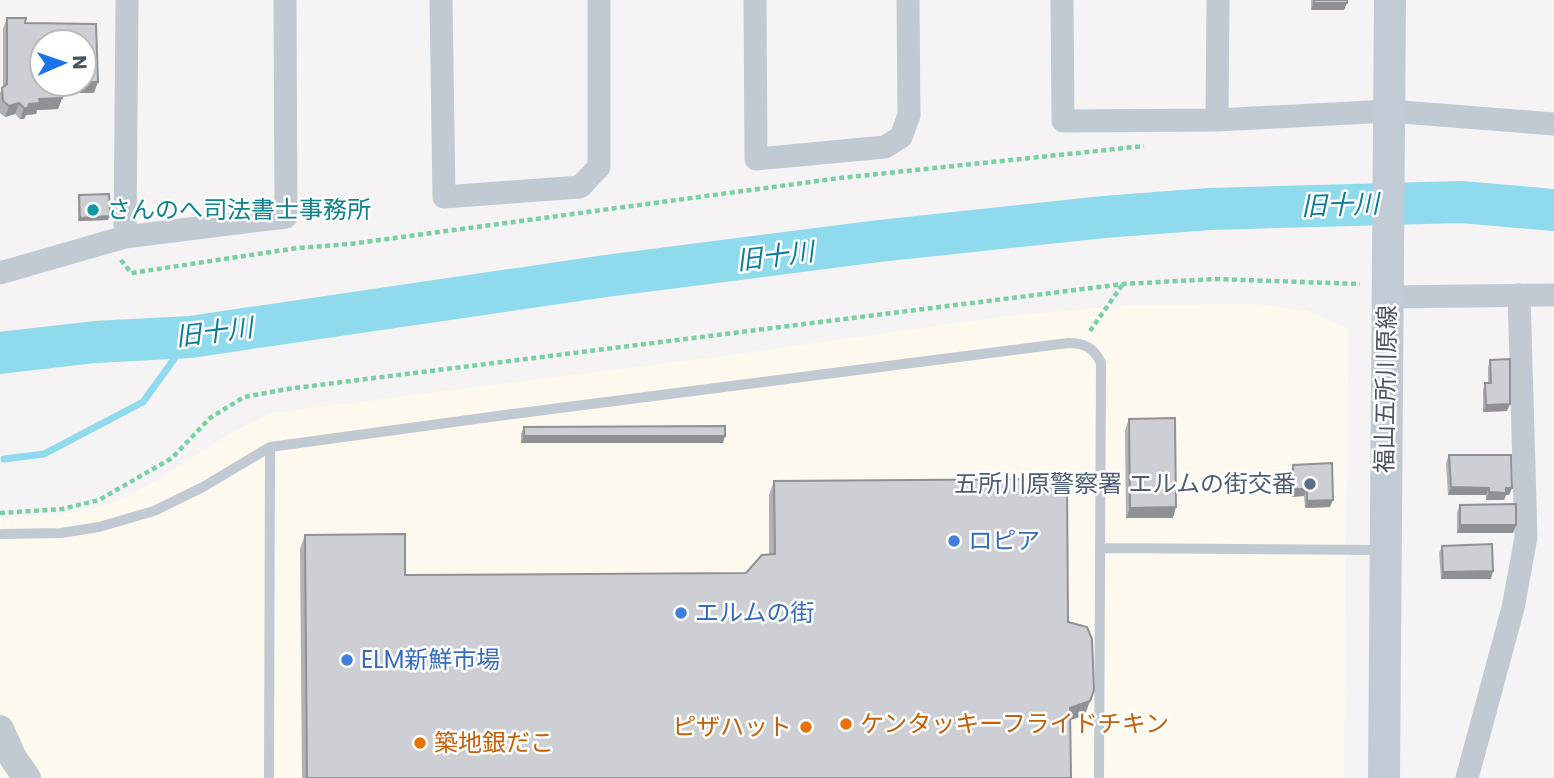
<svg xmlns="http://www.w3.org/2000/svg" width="1554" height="778" viewBox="0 0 1554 778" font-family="Poppins,'Noto Sans JP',sans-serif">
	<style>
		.commercial { fill: #fdf9ef }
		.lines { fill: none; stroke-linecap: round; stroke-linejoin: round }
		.stream { stroke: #90daee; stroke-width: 7 }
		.river { stroke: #90daee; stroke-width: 42 }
		.path { stroke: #7ad0a6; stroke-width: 4.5; stroke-dasharray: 5 3.5; stroke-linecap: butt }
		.service { stroke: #c1cad2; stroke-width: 10 }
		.minor { stroke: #c1cad2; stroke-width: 23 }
		.tertiary { stroke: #c1cad2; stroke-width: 28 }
		.secondary { stroke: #c1cbd6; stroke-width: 32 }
		.wall { fill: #b0b2b7 }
		.shaded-wall { fill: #909195 }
		.building { fill: #cdcfd5; stroke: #909195; stroke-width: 2 }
		.culture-dot { fill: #0f9aa8; stroke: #fff; stroke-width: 2.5 }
		.service-dot { fill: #5c6f8a; stroke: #fff; stroke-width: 2.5 }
		.shop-dot { fill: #3f7fe0; stroke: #fff; stroke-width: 2.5 }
		.food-dot { fill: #e8710a; stroke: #fff; stroke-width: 2.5 }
		.labels { text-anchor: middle; stroke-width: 5; stroke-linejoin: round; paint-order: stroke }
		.culture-label { font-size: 24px; fill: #0d838f; stroke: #fff; text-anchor: start }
		.street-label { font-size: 24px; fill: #4a5661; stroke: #fff }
		.service-label { font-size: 24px; fill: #4e5e75; stroke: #fff; text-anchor: end }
		.shop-label { font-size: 24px; fill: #366cbe; stroke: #fff; text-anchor: start }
		.food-label { font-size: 24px; fill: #c56008; stroke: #fff; text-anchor: start }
		.water-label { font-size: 26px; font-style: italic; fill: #0c7c9b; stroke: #fff }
	</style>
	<rect width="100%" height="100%" fill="#f5f3f3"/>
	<path class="commercial" d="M1257,304l51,7 40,17 -4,450h-1344v-261l56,-2 32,-5 32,-10 43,-23 64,-42 45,-22 436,-55 300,-42 125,-11z"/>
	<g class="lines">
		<path class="stream" d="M4,459l40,-5 99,-52 47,-65"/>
		<path class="river" d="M0,353l95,-11 95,-5 416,-61 273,-35 225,-24 105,-8 252,-7 93,8"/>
		<path class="path" d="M121,260l10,13 167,-25 52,-4 490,-66 304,-32
			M1090,331l33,-47
			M0,513l62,-4 37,-9 73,-42 38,-40 34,-21 43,-8 836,-105 92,-5 145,5"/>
		<path class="service" d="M0,534l61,-1 38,-6 55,-16 49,-24 67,-40 235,-32 563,-72c17,0 26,5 33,20l-2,415
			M1100,548l282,2
			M269,778l1,-331"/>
		<path class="minor" d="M441,0l3,197 136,-10 19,-20v-167
			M755,0l1,159 129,-12 16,-10 8,-22 -1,-115
			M1062,0l1,121 154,-1 172,-9 165,13
			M1217,120l1,-120
			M125,237l2,-237
			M0,273l125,-36 161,-20 -1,-217
			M1387,297l167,-2
			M1467,778l46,-170 13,-71 -7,-242"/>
		<path class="tertiary" d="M0,729l13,29 14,20"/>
		<path class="secondary" d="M1384,778l6,-778"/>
	</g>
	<path class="wall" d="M1311,0h36l-3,10h-33z
		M7,18l18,5 69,70h-33l1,5 -4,11 -21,1 -1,4 -10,1 -2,4h-4l-5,-5 -10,3 -5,-4v-20l3,-6v-58z
		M79,195l29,25 -30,1v-22z
		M1490,360l17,51 -24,1v-22l2,-7h3v-15z
		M1129,419l44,99h-47l-1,-88z
		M524,427l199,16h-202v-9z
		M1449,455l63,33 -3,7h-3l-2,5h-18v-5h-38l-2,-32z
		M1293,465l37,42 -25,1 -1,-12 -13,1 -1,-25z
		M774,481l294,141 17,93 -15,5 1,58h-769l-2,-229 5,-14 100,40 341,-2 23,-18v-60z
		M1460,505l53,28h-56v-21z
		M1442,546l49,33h-50l-2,-26z"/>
	<path class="shaded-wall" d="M1314,3h33l-3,7h-33z
		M84,82h14l-4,11h-38l4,-9h24z
		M62,98l-4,11 -21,1 -1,4 -10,1 -2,4h-4l4,-11 15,-9z
		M19,103l-4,11 -10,3 4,-11z
		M110,216l-2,4 -30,1 2,-3z
		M1510,404l-3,7 -24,1 3,-7z
		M524,436h201l-2,7h-202z
		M1451,487l38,1 -3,7h-38z
		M1506,488h6l-3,7h-3l-2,5h-18l3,-8z
		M1294,489h13l-3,7 -13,1z
		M1333,500l-3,7 -25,1 2,-7z
		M1176,507l-3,11h-47l4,-10z
		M1460,525h56l-3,8h-56z
		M1493,571l-2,8h-50l2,-7z
		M1090,701l-5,14 -20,7 5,-14z"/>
	<path class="building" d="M1314,0h33v3h-33z
		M7,18h19l-1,5 71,1 2,58h-14v-40h-42v42h18l2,14 -23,1 1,4 -11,1 -1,4h-4l-5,-5 -10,3 -6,-5 -1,-13 5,-4z
		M109,194l1,22 -30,2 -1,-23z
		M1510,359v45l-24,1 -1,-22h6l-1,-23z
		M1175,418l1,89 -46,1 -1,-89z
		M725,426v10h-201v-9z
		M1449,455h62l1,33h-6v5l-17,-1v-4l-38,-1z
		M1332,463l1,37 -26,1v-12h-13l-1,-24z
		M1067,479l1,143 19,5 5,12 2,51 -4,11 -20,7 1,70h-764l-2,-243 100,-1v41l341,-2 16,-18 13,-1 -1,-73z
		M1516,504v21h-56v-20z
		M1492,544l1,27 -50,1 -1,-26z"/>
	<circle class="culture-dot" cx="93" cy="210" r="7"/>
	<circle class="service-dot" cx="1310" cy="484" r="7"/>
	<g class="shop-dot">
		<circle cx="954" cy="541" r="7"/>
		<circle cx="681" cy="613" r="7"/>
		<circle cx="347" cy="660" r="7"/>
	</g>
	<g class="food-dot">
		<circle cx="846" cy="724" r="7"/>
		<circle cx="806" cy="727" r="7"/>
		<circle cx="420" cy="743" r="7"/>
	</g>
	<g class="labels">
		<g class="culture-label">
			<text x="107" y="218">さんのへ司法書士事務所</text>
		</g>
		<g class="street-label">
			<text transform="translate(1386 389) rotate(-89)" y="8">福山五所川原線</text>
		</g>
		<g class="service-label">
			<text x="1296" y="492">五所川原警察署 エルムの街交番</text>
		</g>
		<g class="shop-label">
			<text x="968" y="549">ロピア</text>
			<text x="695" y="621">エルムの街</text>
			<text x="361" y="668">ELM新鮮市場</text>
		</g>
		<g class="food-label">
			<text x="860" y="732">ケンタッキーフライドチキン</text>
			<text x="792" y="735" text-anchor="end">ピザハット</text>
			<text x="434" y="751">築地銀だこ</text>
		</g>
		<g class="water-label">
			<text transform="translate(1340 205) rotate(-2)" y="9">旧十川</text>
			<text transform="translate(775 256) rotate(-7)" y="9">旧十川</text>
			<text transform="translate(214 332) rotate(-7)" y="9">旧十川</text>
		</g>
	</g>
	<g transform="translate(63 63) rotate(88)"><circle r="33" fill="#ffffff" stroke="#b7bbc0" stroke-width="2"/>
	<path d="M0-5L12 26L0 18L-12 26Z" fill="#1a73e8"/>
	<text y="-10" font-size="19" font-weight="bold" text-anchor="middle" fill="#4a5661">N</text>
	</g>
</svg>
